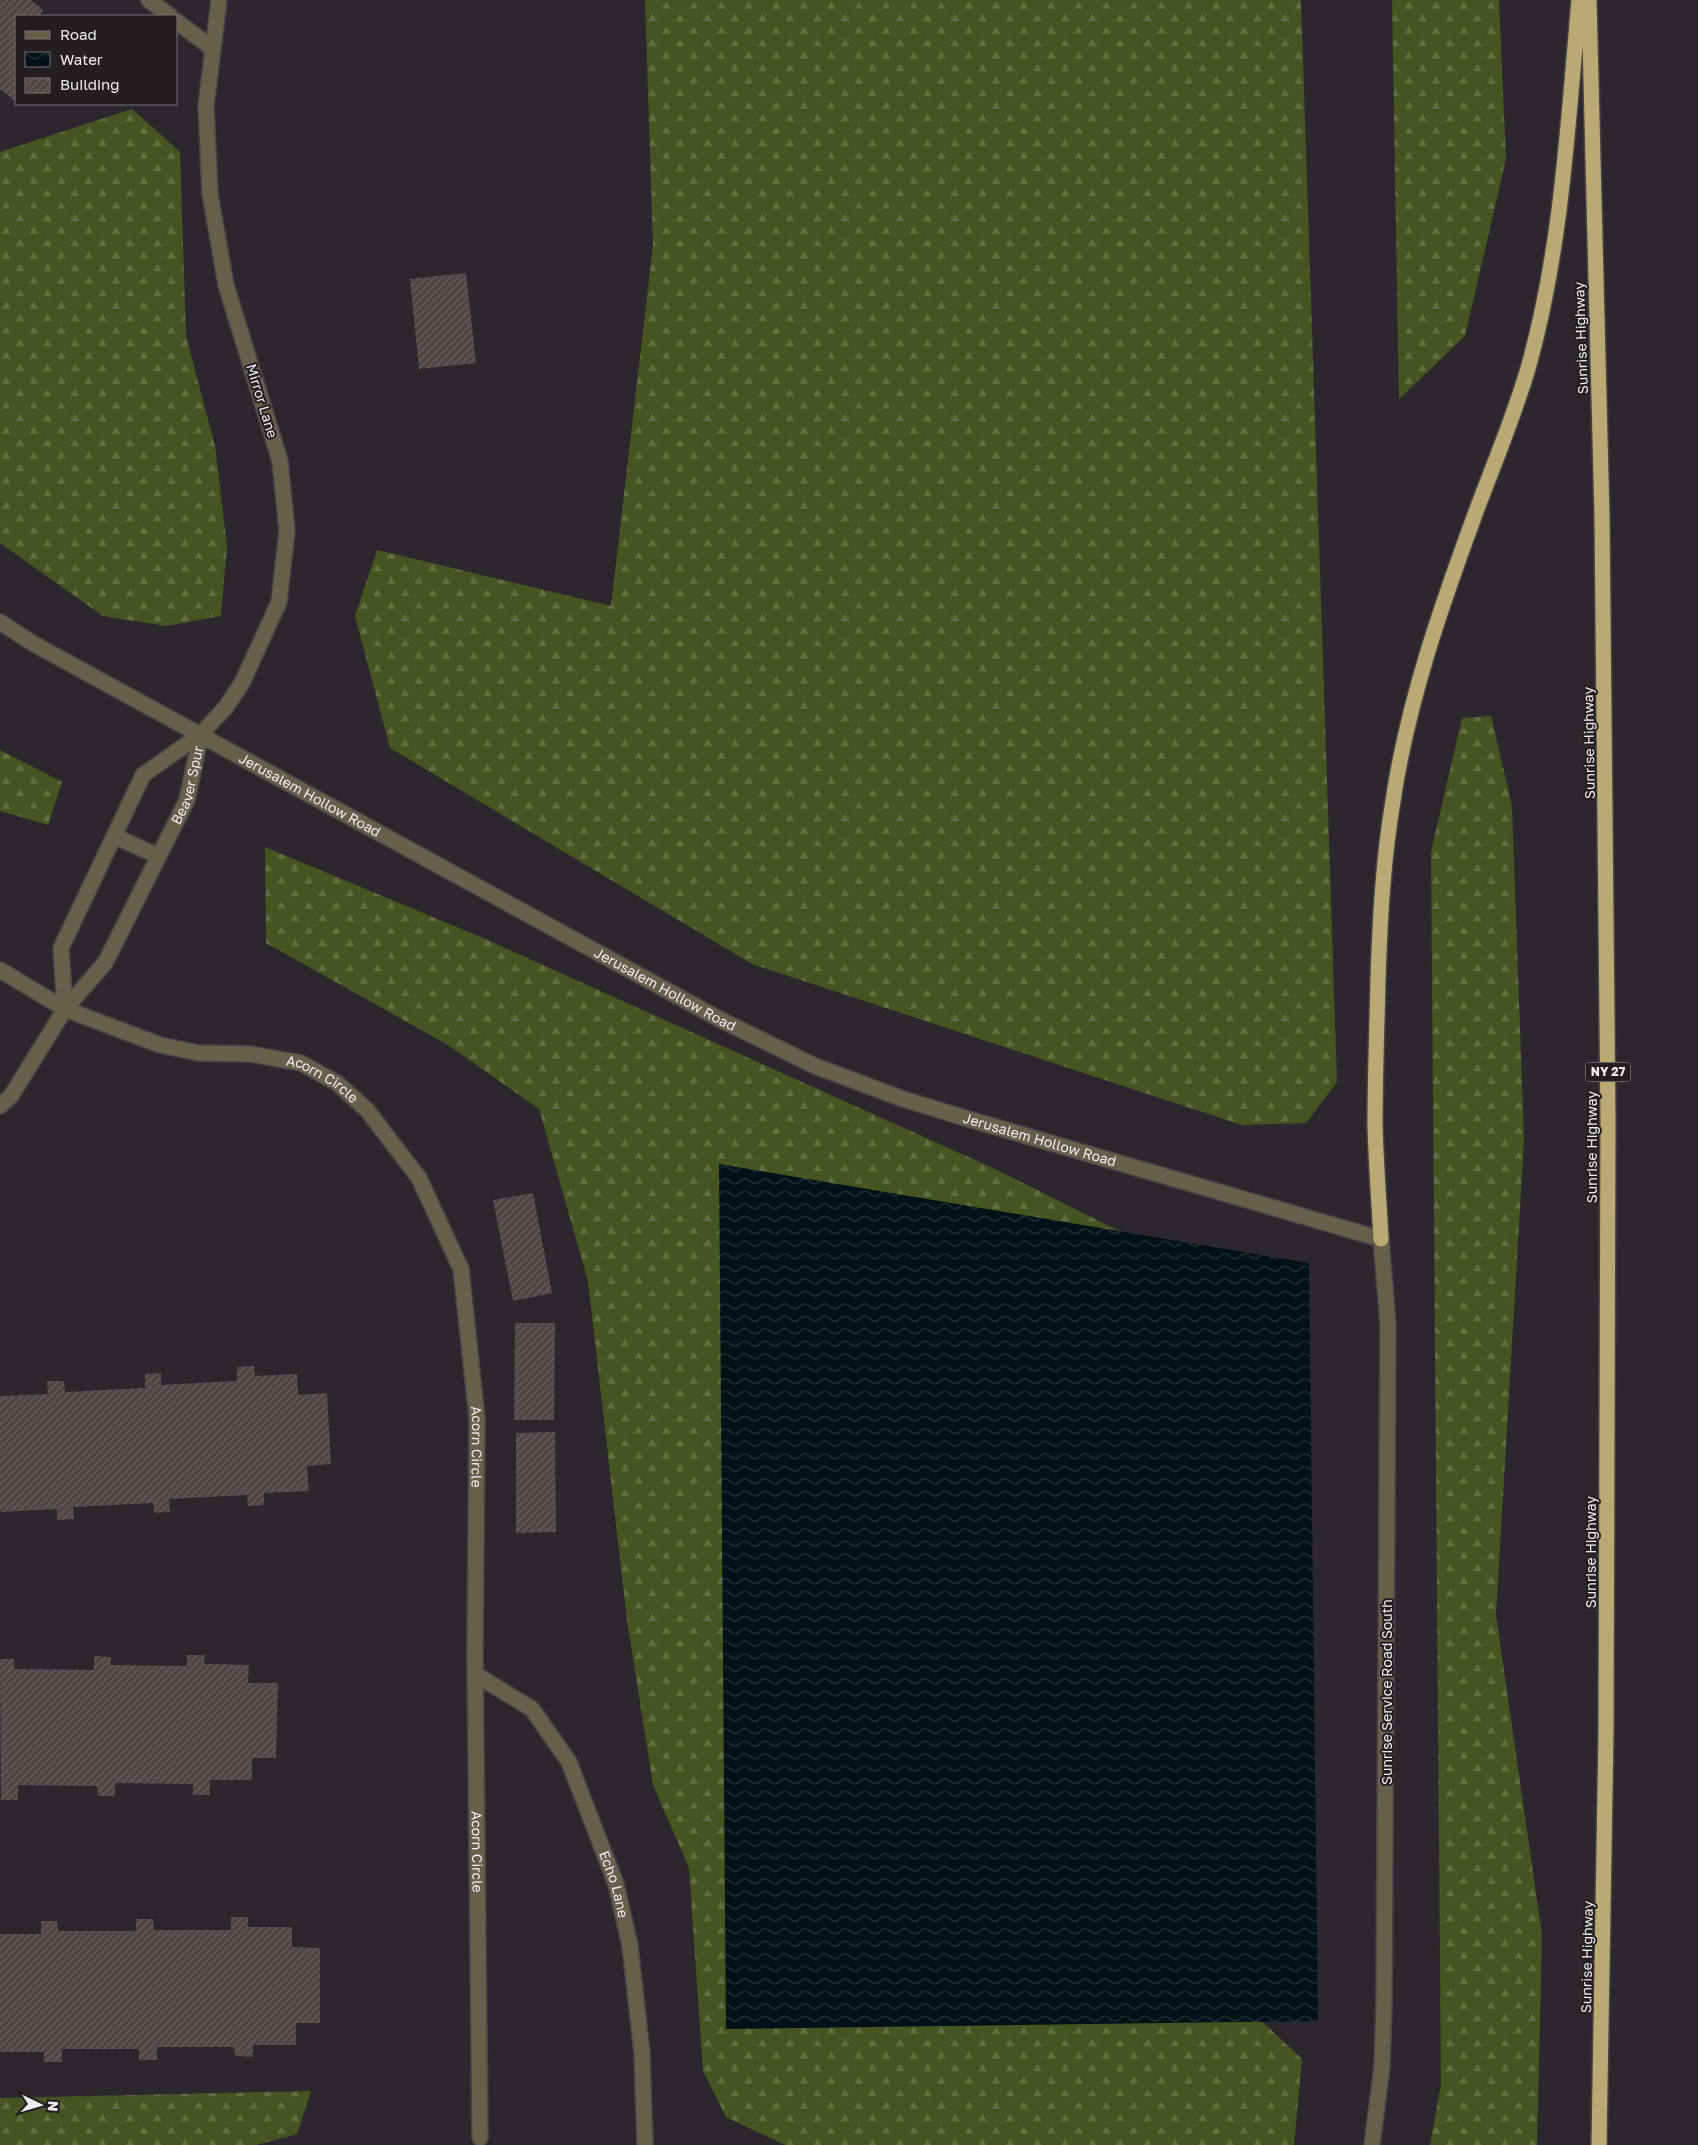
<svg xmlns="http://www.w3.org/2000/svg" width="1698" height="2145" viewBox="0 0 1698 2145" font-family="'Golos Text',sans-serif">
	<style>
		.forest { fill: url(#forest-firs) }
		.water { fill: url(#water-waves) }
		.building { fill: url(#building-hatch) }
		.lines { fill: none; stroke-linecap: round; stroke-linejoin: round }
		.minor-casing { stroke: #474347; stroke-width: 18 }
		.highway-casing { stroke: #474347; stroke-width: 18 }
		.minor { stroke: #665f49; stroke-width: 15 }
		.highway { stroke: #baa972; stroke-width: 15 }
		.labels { text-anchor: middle; stroke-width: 4; stroke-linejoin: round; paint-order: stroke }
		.shield { fill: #221e22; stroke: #b2aeb2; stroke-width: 1 }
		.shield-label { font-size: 12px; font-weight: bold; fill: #f0ecef }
		.street-label { font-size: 14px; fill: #f0ecef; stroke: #221e22 }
	</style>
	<defs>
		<pattern id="forest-firs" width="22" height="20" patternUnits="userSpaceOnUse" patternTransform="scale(1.25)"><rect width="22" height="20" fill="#465422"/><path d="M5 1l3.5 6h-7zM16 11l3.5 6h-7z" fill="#616d42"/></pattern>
		<pattern id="water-waves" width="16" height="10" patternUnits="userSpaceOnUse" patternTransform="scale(1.25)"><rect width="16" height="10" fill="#001118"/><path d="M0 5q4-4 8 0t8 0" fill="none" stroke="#26343a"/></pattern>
		<pattern id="building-hatch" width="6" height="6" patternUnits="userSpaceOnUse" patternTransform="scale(1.25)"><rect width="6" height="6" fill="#4d4644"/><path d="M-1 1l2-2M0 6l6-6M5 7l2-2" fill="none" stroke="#67615f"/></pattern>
	</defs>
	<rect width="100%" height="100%" fill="#2c272c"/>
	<path class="forest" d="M645,0h656l36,1082 -31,41 -64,2 -490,-161 -362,-216 -35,-132 22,-66 234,56 42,-361z
		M1392,0h107l7,159 -41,177 -66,63z
		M132,109l48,43 6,184 29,110 12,100 -6,70 -55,10 -63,-10 -103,-73v-391z
		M1491,716l21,90 12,334 -28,475 46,320 -5,210h-107l11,-60 -10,-1233 31,-134z
		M0,750l62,32 -14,43 -48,-14z
		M265,847l218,91 514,232 256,128 -30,687 79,74 -8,86h-509l-59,-28 -23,-46 -14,-203 -36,-83 -26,-165 -39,-339 -49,-172 -91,-64 -182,-102z
		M311,2091l-14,43 -41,11h-256v-47z"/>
	<path class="water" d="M719,1164l590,99 9,758 -592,8z"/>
	<path class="building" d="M0,0h31l12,10 -4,6h-23v86l-16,-13z
		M466,273l10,90 -57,6 -9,-90z
		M533,1193l19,100 -39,8 -20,-101z
		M515,1323h40l-1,97h-40z
		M254,1366l1,10 42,-2 1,21 29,-2 4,71 -24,2 2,25 -45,2v12l-16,1 -1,-11 -78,4 1,13 -16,1 -1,-10 -80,4 1,12 -17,1v-11l-57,3v-116l48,-2 -1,-13h17l1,11 80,-4v-14l16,-1v12l76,-4v-14z
		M555,1432l1,100 -40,1v-100z
		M187,1655h18l-1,9 45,1 -1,18h30l-2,75h-24v22h-42v15h-17v-11l-78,-1v13h-17l-1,-10 -79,-1v15h-17l-1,-141h14v10l80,1v-14l17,1v8l76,1z
		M231,1917h17v10h44v20l28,1v75h-24v22h-43v12l-18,-1 -1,-9h-77v13h-18v-11h-77v13h-18v-10h-44v-118h41v-13h16l1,10h78v-12h17l1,11h77z"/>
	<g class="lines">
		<g class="minor-casing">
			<g id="minor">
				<path d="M149,0l21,16"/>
				<path d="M176,21l37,28"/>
				<path id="s1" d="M0,622l34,22 687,376 94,46 88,33 62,19 416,121 7,85 -4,681 -2,61 -10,79"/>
				<path d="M114,836l44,20"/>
				<path id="s2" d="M0,970l65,39 95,36 39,8 51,1 51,9 36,20 30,27 52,68 42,91 16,149 -2,237 5,483"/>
				<path d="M65,1009l-4,-61 82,-173 58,-41 25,-27 16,-24 37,-81 8,-71 -7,-70 -54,-176 -16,-91 -4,-88 13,-106"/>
				<path id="s3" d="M0,1106l11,-10 54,-87 40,-46 82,-163 14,-66"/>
				<path id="s4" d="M475,1674l57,35 37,53 47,122 14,62 12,107 3,92"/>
			</g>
		</g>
		<g class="highway-casing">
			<path id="highway" d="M1589,0l13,517 6,604 -2,610 -7,414
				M1381,1239c-2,-38 -5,-76 -6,-114 0,-49 2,-98 3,-146 2,-59 5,-119 15,-178 15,-101 49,-197 84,-292 18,-48 38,-95 52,-144 33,-119 39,-243 50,-365"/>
		</g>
		<use href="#minor" class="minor"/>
		<use href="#highway" class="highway"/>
	</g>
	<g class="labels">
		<rect class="shield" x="1585.5" y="1062.5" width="45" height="19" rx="4"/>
		<g class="shield-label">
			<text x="1608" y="1076">NY 27</text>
		</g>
		<g class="street-label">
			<text transform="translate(1581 338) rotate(-92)" y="5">Sunrise Highway</text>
			<text transform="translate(262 401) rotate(73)" y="5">Mirror Lane</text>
			<text transform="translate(1589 743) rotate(-91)" y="5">Sunrise Highway</text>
			<text dy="5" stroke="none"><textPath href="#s3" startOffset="375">Beaver Spur</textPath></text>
			<text dy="5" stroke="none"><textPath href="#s1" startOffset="355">Jerusalem Hollow Road</textPath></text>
			<text dy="5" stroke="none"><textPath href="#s1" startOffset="760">Jerusalem Hollow Road</textPath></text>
			<text dy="5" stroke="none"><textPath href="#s2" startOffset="346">Acorn Circle</textPath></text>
			<text dy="5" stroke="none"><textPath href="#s1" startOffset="1165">Jerusalem Hollow Road</textPath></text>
			<text transform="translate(1592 1147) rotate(-90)" y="5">Sunrise Highway</text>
			<text dy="5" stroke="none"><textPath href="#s2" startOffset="766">Acorn Circle</textPath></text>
			<text transform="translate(1591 1552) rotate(-90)" y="5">Sunrise Highway</text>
			<text transform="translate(1387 1692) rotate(-90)" y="5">Sunrise Service Road South</text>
			<text dy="5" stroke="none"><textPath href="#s2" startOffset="1171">Acorn Circle</textPath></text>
			<text dy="5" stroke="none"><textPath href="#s4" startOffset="262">Echo Lane</textPath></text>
			<text transform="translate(1587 1957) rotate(-89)" y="5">Sunrise Highway</text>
		</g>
	</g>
	<rect x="15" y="15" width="162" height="90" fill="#221e22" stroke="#747074"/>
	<rect x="25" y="31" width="25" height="8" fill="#665f49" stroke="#747074"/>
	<text x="60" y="40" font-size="15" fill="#f0ecef">Road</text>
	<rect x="25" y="52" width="25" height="15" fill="url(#water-waves)" stroke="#747074"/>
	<text x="60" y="65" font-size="15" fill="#f0ecef">Water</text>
	<rect x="25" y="78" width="25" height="15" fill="url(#building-hatch)" stroke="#747074"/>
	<text x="60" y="90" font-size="15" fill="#f0ecef">Building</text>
	<g transform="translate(40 2105) rotate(95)" stroke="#221e22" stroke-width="4" paint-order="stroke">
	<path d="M0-4L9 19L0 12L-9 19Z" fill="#f0ecef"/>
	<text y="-8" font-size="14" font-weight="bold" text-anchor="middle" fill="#f0ecef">N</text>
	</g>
</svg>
